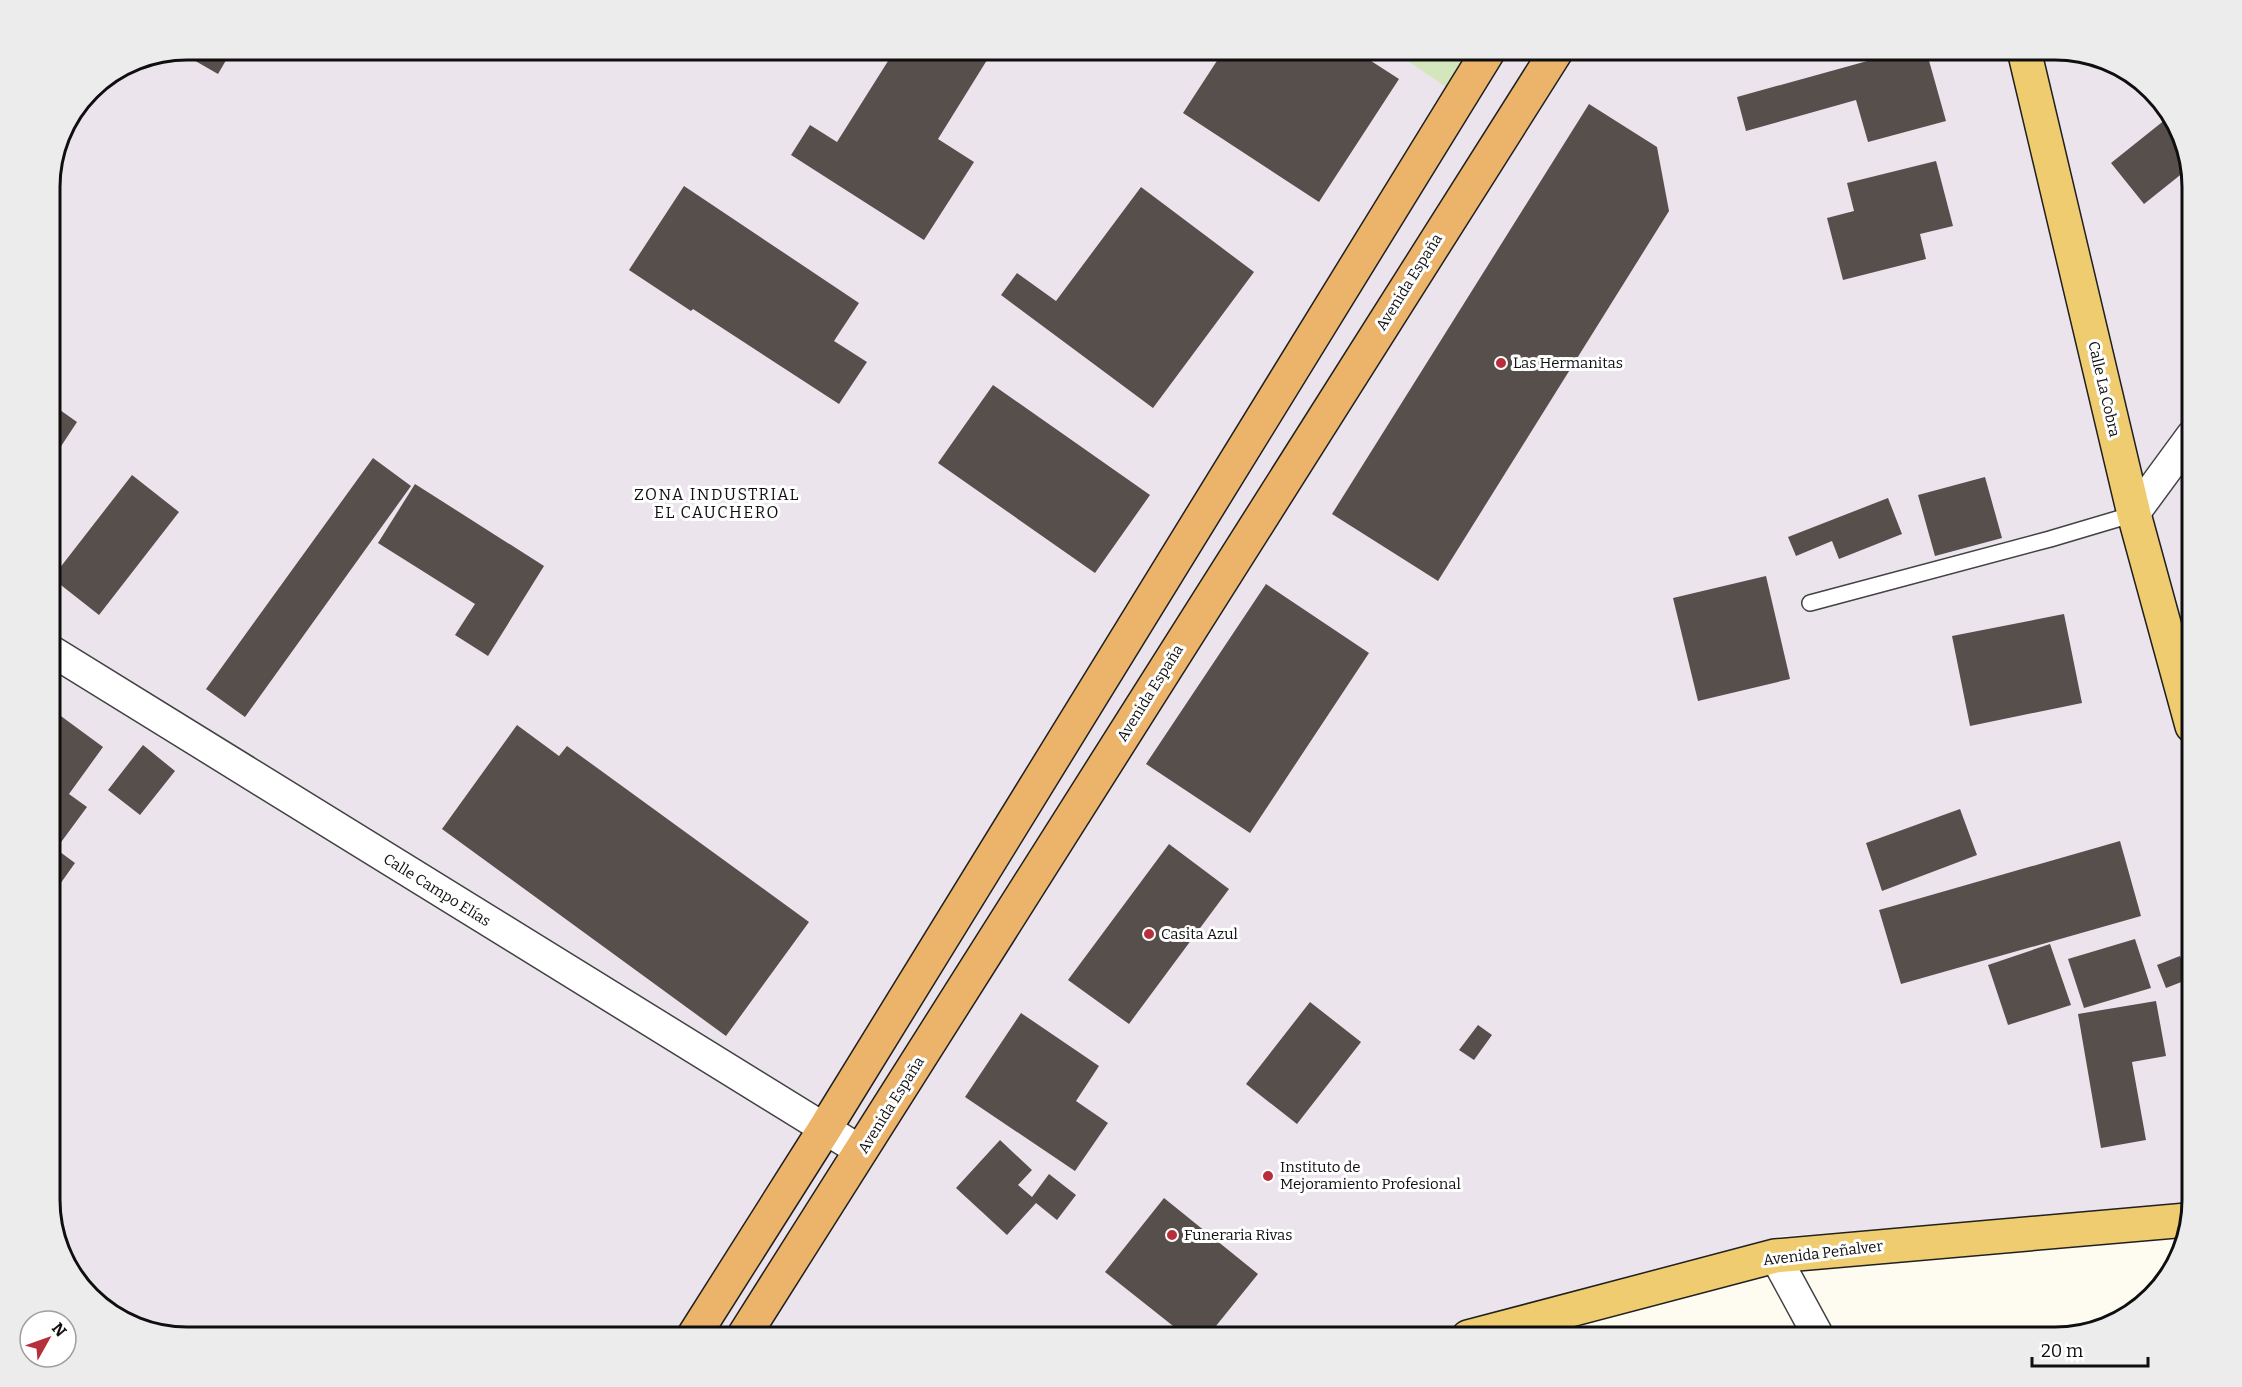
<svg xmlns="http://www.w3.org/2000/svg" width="2242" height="1387" viewBox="0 0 2242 1387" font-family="Bitter,serif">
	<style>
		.industrial { fill: #ebe4ec }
		.green { fill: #d4e7bc }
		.building { fill: #564f4c }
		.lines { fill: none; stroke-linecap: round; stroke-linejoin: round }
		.service-casing { stroke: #424242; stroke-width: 18 }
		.minor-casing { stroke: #424242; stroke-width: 33 }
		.primary-casing { stroke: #202020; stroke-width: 36 }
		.trunk-casing { stroke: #202020; stroke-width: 36 }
		.service { stroke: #fff; stroke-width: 15 }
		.minor { stroke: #fff; stroke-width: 30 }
		.primary { stroke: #efcc70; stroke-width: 33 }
		.trunk { stroke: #ecb46a; stroke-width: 33 }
		.poi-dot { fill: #b62f3a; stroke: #fff; stroke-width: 2 }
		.labels { text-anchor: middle; stroke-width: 6; stroke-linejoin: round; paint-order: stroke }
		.street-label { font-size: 15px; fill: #0f0f0f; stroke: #fff }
		.poi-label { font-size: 15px; fill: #0f0f0f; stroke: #fff; text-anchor: start }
		.neighbourhood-label { font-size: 16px; letter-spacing: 1.5px; fill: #0f0f0f; stroke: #fff }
		.rim { fill: none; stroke: #0f0f0f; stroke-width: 3 }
	</style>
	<rect width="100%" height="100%" fill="#fefbf1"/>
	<path class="industrial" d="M187,50h1868l69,18 50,50 18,60 -1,1028 -415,31 -335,95 -13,5h-1241l-69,-18 -50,-50 -18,-60v-1031l10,-44 30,-45 45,-29z"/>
	<path class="green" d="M1392,50h97l-30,46z"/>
	<path class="building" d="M187,50h45l-14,24 -40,-23z
		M895,50h93l4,2 -54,87 36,23 -50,78 -133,-85 19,-30 27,17z
		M1224,50h130l45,29 -80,123 -136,-89z
		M1907,50h19l20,71 -78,21 -12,-42 -110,31 -9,-34z
		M1589,104l68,43 12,64 -231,370 -106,-67z
		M2171,115l3,3 18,65 -8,-11 -40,32 -33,-41z
		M1936,161l17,65 -33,8 6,25 -83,21 -16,-62 27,-7 -7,-28z
		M684,186l175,117 -25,38 33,21 -28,42 -146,-95 -2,2 -62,-41z
		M1141,187l113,85 -101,136 -152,-113 16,-22 39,28z
		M993,385l157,110 -55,78 -157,-110z
		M50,403l27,19 -27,41z
		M373,458l38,28 -166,231 -39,-28z
		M132,475l47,37 -80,103 -47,-37z
		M1985,477l17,61 -67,18 -17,-61z
		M415,484l129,82 -56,90 -33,-21 20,-31 -97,-61z
		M1888,498l14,36 -63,25 -7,-18 -36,15 -8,-19z
		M1766,576l24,103 -92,22 -25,-103z
		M1266,584l103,69 -119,180 -104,-69z
		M2064,614l18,89 -112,23 -18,-90z
		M50,708l53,39 -34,47 18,13 -31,42 19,14 -22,31 -3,-3z
		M517,725l42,31 8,-10 242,176 -83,114 -284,-207z
		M143,745l32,26 -35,44 -32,-25z
		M1960,809l17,46 -95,36 -16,-48z
		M2120,841l21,75 -240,68 -22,-74z
		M1169,844l60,45 -100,135 -61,-44z
		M2135,939l16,49 -67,20 -16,-49z
		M2050,944l21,61 -63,20 -20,-60z
		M2180,956l9,23 -23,9 -9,-23z
		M2156,1001l10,55 -34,6 14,78 -45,8 -23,-134z
		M1310,1002l51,40 -64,82 -51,-40z
		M1021,1013l78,53 -23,35 32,22 -33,48 -110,-74z
		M1478,1025l14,10 -18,25 -15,-10z
		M1000,1140l32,30 -14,15 14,12 17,-23 27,21 -19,25 -21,-17 -29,32 -51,-47z
		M1164,1198l94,76 -51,63h-20l-82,-65z"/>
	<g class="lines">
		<g class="service-casing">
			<path id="service" d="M1810,603l240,-64 84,-25"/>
		</g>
		<g class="minor-casing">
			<path id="minor" d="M2134,514l58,-79
				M50,650l811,501
				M1775,1256l44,81"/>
		</g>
		<g class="primary-casing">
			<path id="primary" d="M2024,50l110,464 58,212
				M1468,1337l307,-81 412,-36"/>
		</g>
		<g class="trunk-casing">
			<path id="trunk" d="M693,1337l131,-207 665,-1080
				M743,1337l814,-1287"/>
		</g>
		<use href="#service" class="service"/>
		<use href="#minor" class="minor"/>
		<use href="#primary" class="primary"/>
		<use href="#trunk" class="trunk"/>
	</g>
	<g class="poi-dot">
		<circle cx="1501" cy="363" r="6"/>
		<circle cx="1149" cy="934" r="6"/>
		<circle cx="1268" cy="1176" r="6"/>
		<circle cx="1172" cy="1235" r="6"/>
	</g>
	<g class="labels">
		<g class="street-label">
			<text transform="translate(1409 282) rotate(-58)" y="5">Avenida España</text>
			<text transform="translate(2104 389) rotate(77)" y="5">Calle La Cobra</text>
			<text transform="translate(1150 693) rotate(-58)" y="5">Avenida España</text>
			<text transform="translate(437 890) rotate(32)" y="5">Calle Campo Elías</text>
			<text transform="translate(891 1105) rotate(-58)" y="5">Avenida España</text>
			<text transform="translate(1823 1253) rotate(-7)" y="5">Avenida Peñalver</text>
		</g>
		<g class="poi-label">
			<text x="1513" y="368">Las Hermanitas</text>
			<text x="1161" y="939">Casita Azul</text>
			<text x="1280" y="1172">Instituto de<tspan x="1280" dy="17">Mejoramiento Profesional</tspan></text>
			<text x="1184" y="1240">Funeraria Rivas</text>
		</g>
		<g class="neighbourhood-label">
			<text x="717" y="500">ZONA INDUSTRIAL<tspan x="717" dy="18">EL CAUCHERO</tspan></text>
		</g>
	</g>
	<path d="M0 0H2242V1387H0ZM187 60H2055A127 127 0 0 1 2182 187V1200A127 127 0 0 1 2055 1327H187A127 127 0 0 1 60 1200V187A127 127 0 0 1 187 60Z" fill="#ececec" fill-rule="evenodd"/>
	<path class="rim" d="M187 60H2055A127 127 0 0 1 2182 187V1200A127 127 0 0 1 2055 1327H187A127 127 0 0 1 60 1200V187A127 127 0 0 1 187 60Z"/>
	<g transform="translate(48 1339) rotate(50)"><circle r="28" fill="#ffffff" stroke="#9f9f9f" stroke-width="1.5"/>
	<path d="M0-4.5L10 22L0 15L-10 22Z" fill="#b62f3a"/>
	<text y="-9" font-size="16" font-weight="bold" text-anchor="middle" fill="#0f0f0f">N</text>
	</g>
	<path d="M2032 1357v9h116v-9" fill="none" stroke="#0f0f0f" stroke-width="3"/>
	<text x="2041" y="1357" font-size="18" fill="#0f0f0f" stroke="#ffffff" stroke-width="4.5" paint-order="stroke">20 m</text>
</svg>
